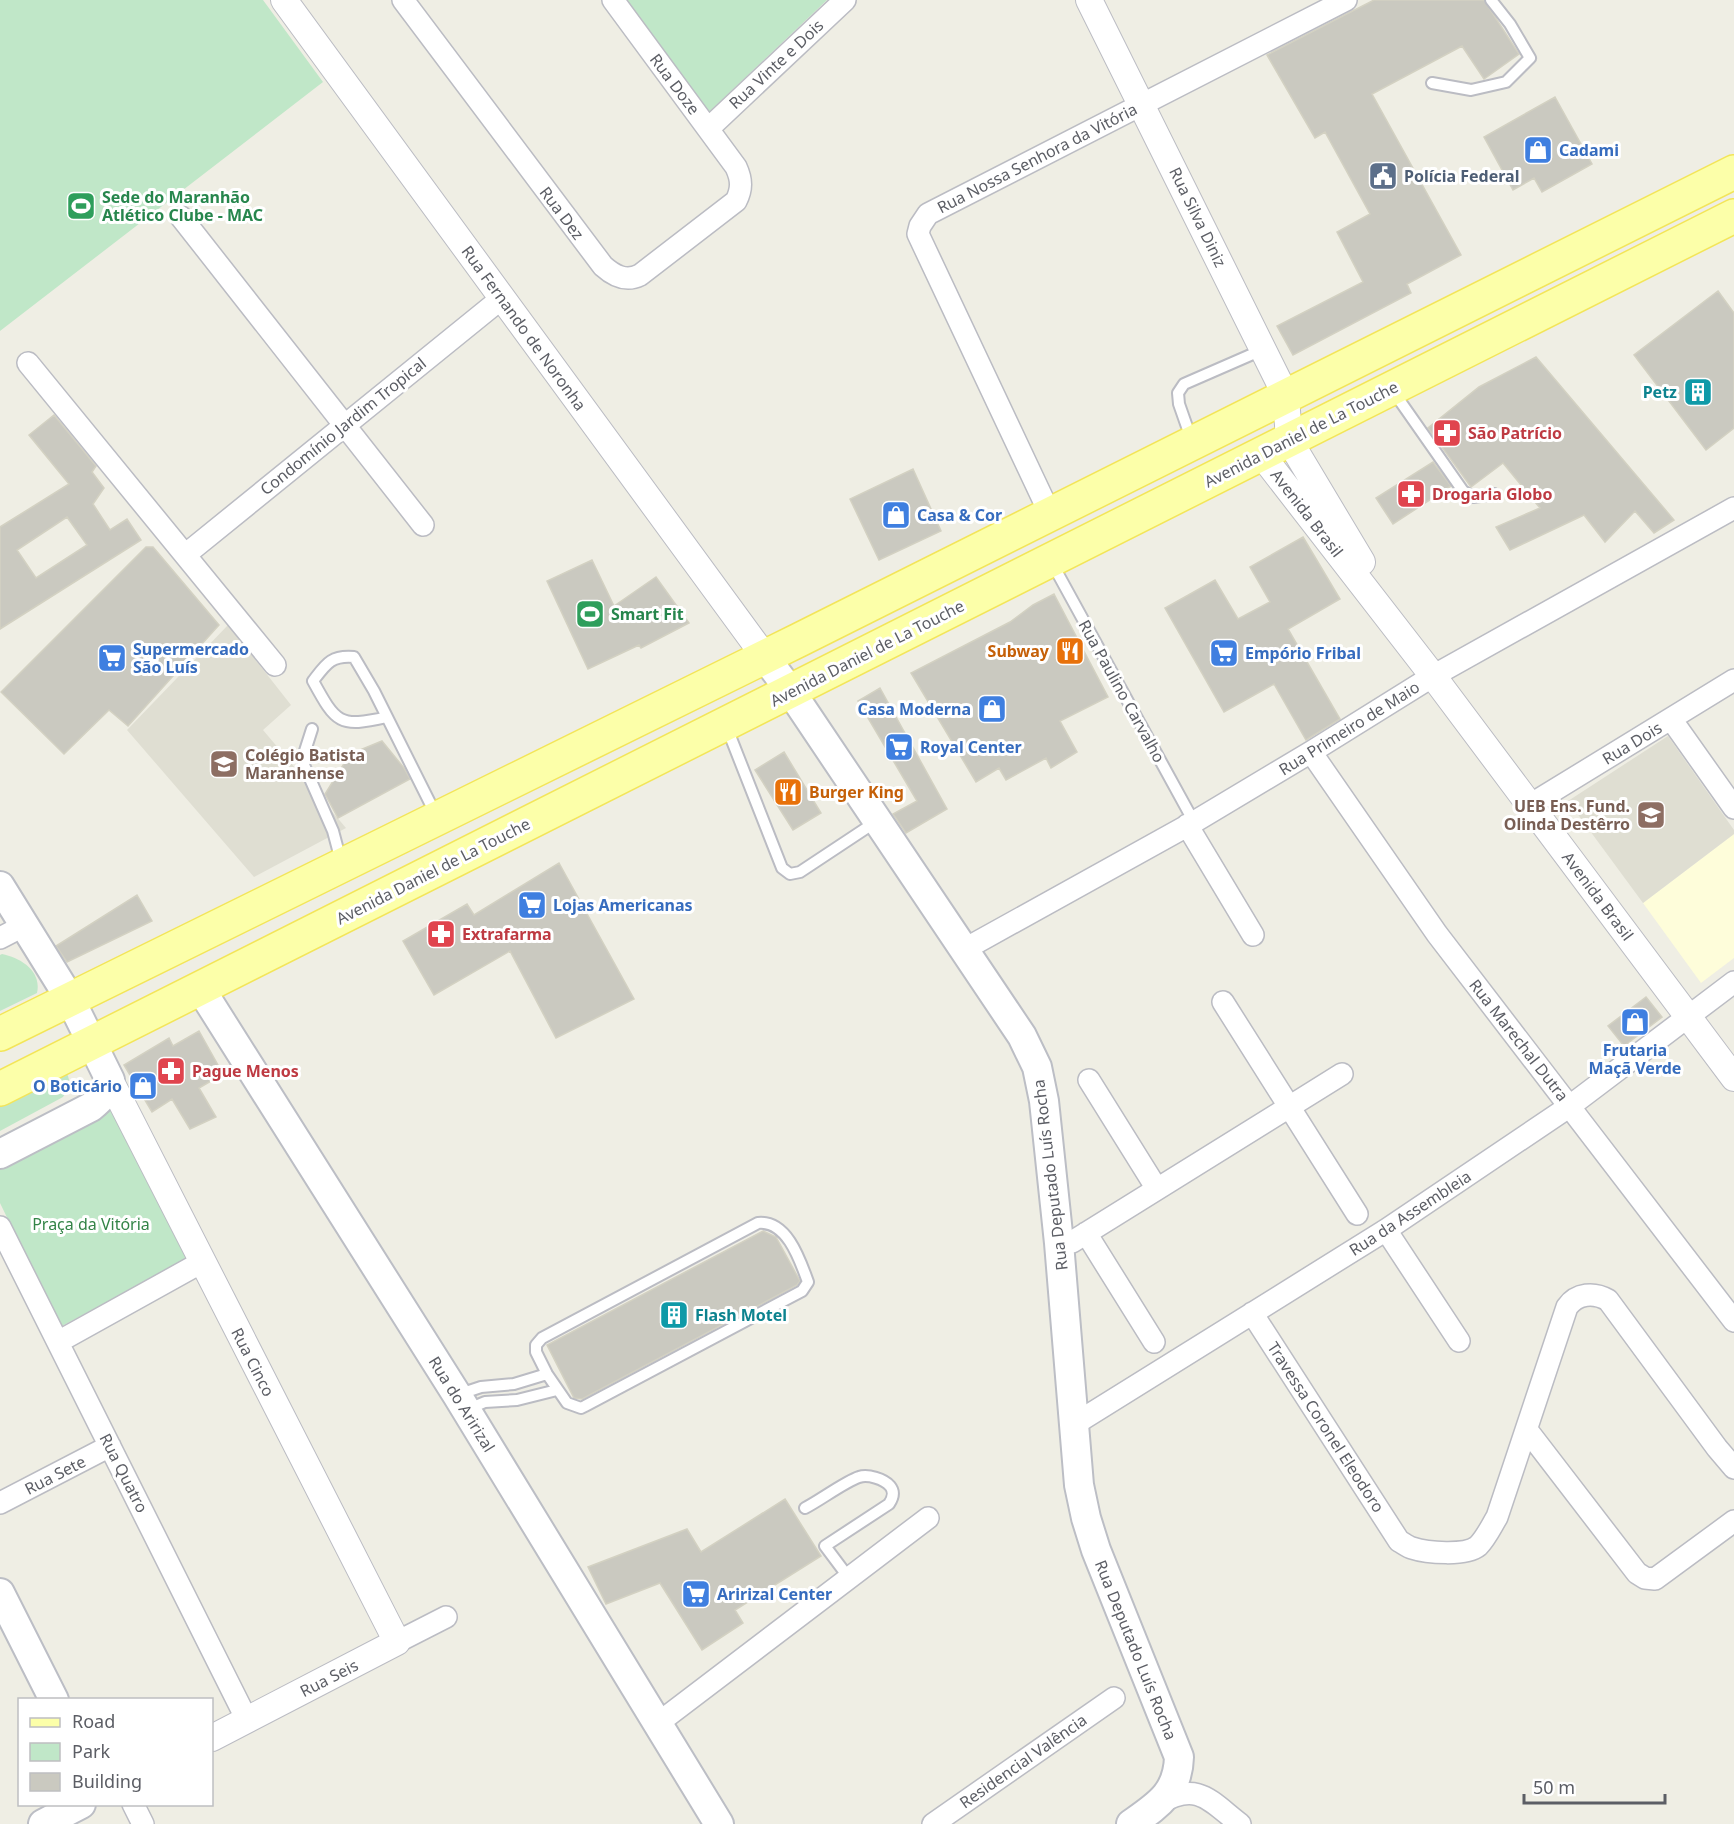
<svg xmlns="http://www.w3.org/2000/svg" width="1734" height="1824" viewBox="0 0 1734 1824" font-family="'Noto Sans',sans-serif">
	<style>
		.commercial { fill: #fefdda }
		.education { fill: #dfded2 }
		.green { fill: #c0e7c8 }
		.building { fill: #cac9c0; stroke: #d3d1c2; stroke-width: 1.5; fill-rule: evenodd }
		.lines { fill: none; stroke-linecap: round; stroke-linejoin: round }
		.service-casing { stroke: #bbbcc3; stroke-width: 14 }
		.minor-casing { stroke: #bbbcc3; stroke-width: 24 }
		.tertiary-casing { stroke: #bbbcc3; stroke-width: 28 }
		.secondary-casing { stroke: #bcbec5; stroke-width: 32 }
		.primary-casing { stroke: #f3e559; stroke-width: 36 }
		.service { stroke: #fff; stroke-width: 10 }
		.minor { stroke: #fff; stroke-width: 21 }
		.tertiary { stroke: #fff; stroke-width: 26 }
		.secondary { stroke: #fff; stroke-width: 28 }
		.primary { stroke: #fcffa9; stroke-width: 33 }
		.labels { text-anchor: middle; stroke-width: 6; stroke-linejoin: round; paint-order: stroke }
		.street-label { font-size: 16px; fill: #5c5e65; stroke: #fff }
		.shop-label { font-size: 16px; font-weight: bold; fill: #366cbe; stroke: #fff; text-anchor: start }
		.service-label { font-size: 16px; font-weight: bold; fill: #4e5e75; stroke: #fff; text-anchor: start }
		.leisure-label { font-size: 16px; font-weight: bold; fill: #27864d; stroke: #fff; text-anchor: start }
		.culture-label { font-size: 16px; font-weight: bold; fill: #0d838f; stroke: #fff; text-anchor: end }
		.health-label { font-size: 16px; font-weight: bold; fill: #be3a42; stroke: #fff; text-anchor: start }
		.food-label { font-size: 16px; font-weight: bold; fill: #c56008; stroke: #fff; text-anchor: end }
		.education-label { font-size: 16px; font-weight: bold; fill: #785e54; stroke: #fff; text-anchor: start }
		.park-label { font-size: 16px; fill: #338447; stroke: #fff }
	</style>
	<rect width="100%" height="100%" fill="#efeee4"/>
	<path class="commercial" d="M1734,834v124l-33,25 -58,-80z"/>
	<path class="education" d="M228,625l63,80 -28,25 83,98 -92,49 -127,-147z
		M1668,736l66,94v4l-91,69 -75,-102z"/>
	<path class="green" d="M0,0h263l60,82 -323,249z
		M623,0h204l-119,113z
		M2,954c19,4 40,17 35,39l-37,18v-56z
		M65,1069c6,12 6,18 -2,28l-63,34v-26z
		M112,1109l78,149 -130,69 -60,-124v-38z"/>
	<path class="building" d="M1374,0h110l35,54 -35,25 -22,-33 -90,48 89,161 -54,29 4,9 -118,62 -16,-29 86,-44 -26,-50 33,-18 -45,-82 -10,6 -48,-83z
		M1555,97l37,67 -50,28 -8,-14 -21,12 -29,-53z
		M1718,291l16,22v115l-28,22 -72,-95z
		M1536,357l138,163 -20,13 -19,-22 -30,31 -21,-27 -74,35 -14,-23 44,-19 -37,-45 -32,24 -43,-59 51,-41z
		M54,415l42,51 -4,6 12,16 -11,16 17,26 17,-11 14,21 -141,89v-102l69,-43 -40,-49zM67,517l20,28 -51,33 -19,-28z
		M1433,462l18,24 -58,38 -17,-26z
		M913,469l28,62 -62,29 -29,-61z
		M1303,537l37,62 -52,30 52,90 -34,21 -32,-56 -50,28 -59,-104 50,-28 23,39 32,-17 -20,-35z
		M146,547h7l66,78 -91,101 -19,-16 -45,44 -63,-62z
		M592,560l22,46 42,-29 33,46 -48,25 -2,-3 -51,24 -41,-88z
		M1054,594l54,103 -48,24 17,31 -26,16 -5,-10 -40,22 -7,-12 -23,14 -65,-109 99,-51 23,-17z
		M880,688l67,121 -41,24 -13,-19 24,-13 -59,-100z
		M382,741l22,27 6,11 -72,39 -13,-24 25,-40z
		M784,752l37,61 -28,17 -38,-60z
		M559,863l75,136 -78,39 -46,-87 -76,44 -31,-54 64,-37 7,11z
		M137,895l15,26 -85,41 -11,-16z
		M1646,997l16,20 -38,29 -16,-20z
		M199,1031l24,43 -24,14 17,29 -26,12 -18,-30 -20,13 -28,-47 45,-27 4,8z
		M763,1231l13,6 24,44 -3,4 -215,114 -8,-1 -27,-53z
		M785,1499l36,57 -86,54 8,13 -41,27 -42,-67 -54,21 -18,-37 99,-38 14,23z"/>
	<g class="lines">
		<g class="service-casing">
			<path id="service" d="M1432,83l39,7 35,-8 24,-24 -20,-34 -19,-24
				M1393,391l70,100 10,6 21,-3
				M1192,441l-13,-37 -1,-11 6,-9 78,-34
				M1052,563l142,259
				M387,717c-48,11 -51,6 -74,-36 13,-17 18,-26 41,-24l20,34 62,124
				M727,728l55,140 8,6 10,-2 77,-51
				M312,729l-8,25v11l29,66 8,30
				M758,1223c29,-3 42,37 50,59l-6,9 -217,115 -4,2 -14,-5 -20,-29 -11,-22v-7l6,-7z
				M457,1395l24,-8 33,-3 33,-10
				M466,1410l19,-8 32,-2 40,-10
				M805,1508c14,-7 41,-27 54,-31 9,-3 25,2 31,9 5,6 3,12 -1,18l-64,42 24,32"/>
		</g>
		<g class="minor-casing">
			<path id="minor" d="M403,0l200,266c11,10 23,16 37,9l96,-74c6,-12 6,-21 0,-34l-123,-167
				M708,129l137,-129
				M181,217l242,308
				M28,363l247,302
				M1050,514l-132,-280 2,-8 8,-12 418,-214
				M185,555l317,-257
				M1671,719l63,89
				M1311,752l126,182 297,387
				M1530,805l204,-125
				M1187,825l66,110
				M0,938l25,-13
				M965,949l229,-127 117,-70 122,-76 301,-168
				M1223,1002l134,212
				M1089,1080l68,109
				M0,1227l247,493
				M1386,1230l73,111
				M1086,1233l68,109
				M1059,1243l13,-1 270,-168
				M1252,1313l147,228c4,2 9,6 13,7 15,5 54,8 66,-2 8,-8 13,-19 19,-29l70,-210c10,-14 27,-15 41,-7l109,148 17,20
				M58,1342l144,-80
				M1073,1425l313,-195 184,-124 164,-124
				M1527,1430l110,143 8,5 10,1 79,-58
				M0,1503l110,-57
				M397,1642l49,-25
				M657,1724l271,-206
				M1160,1803c38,-22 50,-2 80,21
				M133,1804l10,20
				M933,1824l181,-126"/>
		</g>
		<g class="tertiary-casing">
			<path id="tertiary" d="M284,0l481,657
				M1089,0l197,396 3,44 73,122
				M1261,454l172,222 301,402
				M110,1080l287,562 -185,96"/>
		</g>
		<g class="secondary-casing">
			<path id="secondary" d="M765,657l26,35 231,344 15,31 7,34 15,142 20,242 7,33 10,32 83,207c-1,36 -21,48 -48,67
				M0,886l70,113 40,81c-3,13 -9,19 -19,27l-91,47
				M200,988l257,407 262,429
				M0,1593l54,107
				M43,1824l38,-20"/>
		</g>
		<g class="primary-casing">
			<path id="primary" d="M0,1034l799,-394 935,-468
				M0,1089l1734,-873"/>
		</g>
		<use href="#service" class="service"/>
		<use href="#minor" class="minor"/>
		<use href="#tertiary" class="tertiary"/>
		<use href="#secondary" class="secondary"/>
		<use href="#primary" class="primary"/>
	</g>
	<defs>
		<g id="shop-square" transform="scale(1.5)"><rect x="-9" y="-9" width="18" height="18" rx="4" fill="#3f7fe0" stroke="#fff"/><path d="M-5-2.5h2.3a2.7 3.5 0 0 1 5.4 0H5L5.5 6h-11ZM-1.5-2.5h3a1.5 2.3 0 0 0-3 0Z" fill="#fff"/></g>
		<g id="civic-square" transform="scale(1.5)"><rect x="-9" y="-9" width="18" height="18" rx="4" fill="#5c6f8a" stroke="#fff"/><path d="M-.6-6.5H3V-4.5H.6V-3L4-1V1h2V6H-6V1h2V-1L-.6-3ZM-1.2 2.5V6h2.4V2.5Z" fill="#fff"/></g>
		<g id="stadium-square" transform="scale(1.5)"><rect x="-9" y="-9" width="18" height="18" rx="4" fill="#2e9e5b" stroke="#fff"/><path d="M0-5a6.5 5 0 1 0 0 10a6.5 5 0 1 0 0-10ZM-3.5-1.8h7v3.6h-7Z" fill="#fff"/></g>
		<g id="building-square" transform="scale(1.5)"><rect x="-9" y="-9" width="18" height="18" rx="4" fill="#0f9aa8" stroke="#fff"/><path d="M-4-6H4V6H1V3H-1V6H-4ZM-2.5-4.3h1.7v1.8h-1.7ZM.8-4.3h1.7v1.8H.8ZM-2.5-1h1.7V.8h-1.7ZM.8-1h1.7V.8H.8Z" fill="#fff"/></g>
		<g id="pharmacy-square" transform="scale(1.5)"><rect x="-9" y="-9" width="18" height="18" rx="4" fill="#e0444e" stroke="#fff"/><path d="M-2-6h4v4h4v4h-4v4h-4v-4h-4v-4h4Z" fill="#fff"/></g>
		<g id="restaurant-square" transform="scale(1.5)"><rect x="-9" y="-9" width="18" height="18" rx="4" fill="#e8710a" stroke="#fff"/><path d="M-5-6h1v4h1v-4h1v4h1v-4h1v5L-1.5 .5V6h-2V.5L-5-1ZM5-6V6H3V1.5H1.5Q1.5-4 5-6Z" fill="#fff"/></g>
		<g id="supermarket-square" transform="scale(1.5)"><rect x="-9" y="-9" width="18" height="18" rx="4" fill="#3f7fe0" stroke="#fff"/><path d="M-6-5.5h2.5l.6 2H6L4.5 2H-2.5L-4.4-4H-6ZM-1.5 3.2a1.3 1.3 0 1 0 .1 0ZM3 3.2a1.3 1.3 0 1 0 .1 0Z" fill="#fff"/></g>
		<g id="school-square" transform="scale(1.5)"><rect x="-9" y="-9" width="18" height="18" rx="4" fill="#8d6e63" stroke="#fff"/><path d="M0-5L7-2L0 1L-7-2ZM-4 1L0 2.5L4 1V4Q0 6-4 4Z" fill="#fff"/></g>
	</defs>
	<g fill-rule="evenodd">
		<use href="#shop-square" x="1538" y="150"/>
		<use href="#civic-square" x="1383" y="176"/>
		<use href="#stadium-square" x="81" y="206"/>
		<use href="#building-square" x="1698" y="392"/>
		<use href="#pharmacy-square" x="1447" y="433"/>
		<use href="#pharmacy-square" x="1411" y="494"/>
		<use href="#shop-square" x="896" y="515"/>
		<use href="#stadium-square" x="590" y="614"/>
		<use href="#restaurant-square" x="1070" y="651"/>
		<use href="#supermarket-square" x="1224" y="653"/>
		<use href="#supermarket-square" x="112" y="658"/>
		<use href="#shop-square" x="992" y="709"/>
		<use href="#supermarket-square" x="899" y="747"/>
		<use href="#school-square" x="224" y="764"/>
		<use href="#restaurant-square" x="788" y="792"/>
		<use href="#school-square" x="1651" y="815"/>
		<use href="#supermarket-square" x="532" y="905"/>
		<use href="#pharmacy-square" x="441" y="934"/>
		<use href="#shop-square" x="1635" y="1022"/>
		<use href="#pharmacy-square" x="171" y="1071"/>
		<use href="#shop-square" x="143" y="1086"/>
		<use href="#building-square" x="674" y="1315"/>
		<use href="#supermarket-square" x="696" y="1594"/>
	</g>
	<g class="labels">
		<g class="street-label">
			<text transform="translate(776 64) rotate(-43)" y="6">Rua Vinte e Dois</text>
			<text transform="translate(675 84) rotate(53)" y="6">Rua Doze</text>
			<text transform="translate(1037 158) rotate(-27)" y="6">Rua Nossa Senhora da Vitória</text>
			<text transform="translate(562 213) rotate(53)" y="6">Rua Dez</text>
			<text transform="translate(1198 217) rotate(64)" y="6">Rua Silva Diniz</text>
			<text transform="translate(524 328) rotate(54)" y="6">Rua Fernando de Noronha</text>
			<text transform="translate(343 426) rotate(-39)" y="6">Condomínio Jardim Tropical</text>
			<text transform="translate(1301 434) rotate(-27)" y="6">Avenida Daniel de La Touche</text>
			<text transform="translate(1307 513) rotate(52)" y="6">Avenida Brasil</text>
			<text transform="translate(867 653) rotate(-27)" y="6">Avenida Daniel de La Touche</text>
			<text transform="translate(1122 691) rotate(61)" y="6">Rua Paulino Carvalho</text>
			<text transform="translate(1349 728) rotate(-32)" y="6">Rua Primeiro de Maio</text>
			<text transform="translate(1632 743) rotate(-31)" y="6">Rua Dois</text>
			<text transform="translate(433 871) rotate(-27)" y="6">Avenida Daniel de La Touche</text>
			<text transform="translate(1598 896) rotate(53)" y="6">Avenida Brasil</text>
			<text transform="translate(1519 1040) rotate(52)" y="6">Rua Marechal Dutra</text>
			<text transform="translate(1050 1175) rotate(-97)" y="6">Rua Deputado Luís Rocha</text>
			<text transform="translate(1410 1213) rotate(-33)" y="6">Rua da Assembleia</text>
			<text transform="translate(253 1362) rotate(63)" y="6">Rua Cinco</text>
			<text transform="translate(462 1404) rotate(58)" y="6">Rua do Aririzal</text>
			<text transform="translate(1326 1427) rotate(57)" y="6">Travessa Coronel Eleodoro</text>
			<text transform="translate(124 1473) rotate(63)" y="6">Rua Quatro</text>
			<text transform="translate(55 1475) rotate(-27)" y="6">Rua Sete</text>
			<text transform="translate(1136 1650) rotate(68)" y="6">Rua Deputado Luís Rocha</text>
			<text transform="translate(329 1678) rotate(-27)" y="6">Rua Seis</text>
			<text transform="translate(1023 1761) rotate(-35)" y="6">Residencial Valência</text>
		</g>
		<g class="shop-label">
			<text x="1559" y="156">Cadami</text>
			<text x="917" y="521">Casa &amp; Cor</text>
			<text x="133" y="655">Supermercado<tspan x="133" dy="18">São Luís</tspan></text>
			<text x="1245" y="659">Empório Fribal</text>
			<text x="971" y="715" text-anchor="end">Casa Moderna</text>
			<text x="920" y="753">Royal Center</text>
			<text x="553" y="911">Lojas Americanas</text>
			<text x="1635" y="1056" text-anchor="middle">Frutaria<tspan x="1635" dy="18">Maçã Verde</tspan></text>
			<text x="122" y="1092" text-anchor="end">O Boticário</text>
			<text x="717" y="1600">Aririzal Center</text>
		</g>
		<g class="service-label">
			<text x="1404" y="182">Polícia Federal</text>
		</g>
		<g class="leisure-label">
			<text x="102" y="203">Sede do Maranhão<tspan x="102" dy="18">Atlético Clube - MAC</tspan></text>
			<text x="611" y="620">Smart Fit</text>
		</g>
		<g class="culture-label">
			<text x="1677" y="398">Petz</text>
			<text x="695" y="1321" text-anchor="start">Flash Motel</text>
		</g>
		<g class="health-label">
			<text x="1468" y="439">São Patrício</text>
			<text x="1432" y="500">Drogaria Globo</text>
			<text x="462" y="940">Extrafarma</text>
			<text x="192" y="1077">Pague Menos</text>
		</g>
		<g class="food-label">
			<text x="1049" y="657">Subway</text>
			<text x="809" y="798" text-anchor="start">Burger King</text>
		</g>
		<g class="education-label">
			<text x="245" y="761">Colégio Batista<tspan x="245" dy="18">Maranhense</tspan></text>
			<text x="1630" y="812" text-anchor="end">UEB Ens. Fund.<tspan x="1630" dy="18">Olinda Destêrro</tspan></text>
		</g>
		<g class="park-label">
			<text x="91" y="1230">Praça da Vitória</text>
		</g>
	</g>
	<rect x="18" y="1698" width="195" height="108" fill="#ffffff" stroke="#bebfc1" stroke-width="1.5"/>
	<rect x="30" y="1718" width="30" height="9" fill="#fcffa9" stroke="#bebfc1" stroke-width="1.5"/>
	<text x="72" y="1728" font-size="18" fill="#5c5e65">Road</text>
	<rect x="30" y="1743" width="30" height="18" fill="#c0e7c8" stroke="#bebfc1" stroke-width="1.5"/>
	<text x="72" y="1758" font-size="18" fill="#5c5e65">Park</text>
	<rect x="30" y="1773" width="30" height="18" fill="#cac9c0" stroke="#bebfc1" stroke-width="1.5"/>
	<text x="72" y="1788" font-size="18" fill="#5c5e65">Building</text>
	<path d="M1524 1794v9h141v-9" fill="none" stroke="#5c5e65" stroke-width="3"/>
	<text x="1533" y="1794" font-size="18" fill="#5c5e65" stroke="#ffffff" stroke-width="4.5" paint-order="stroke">50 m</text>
</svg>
